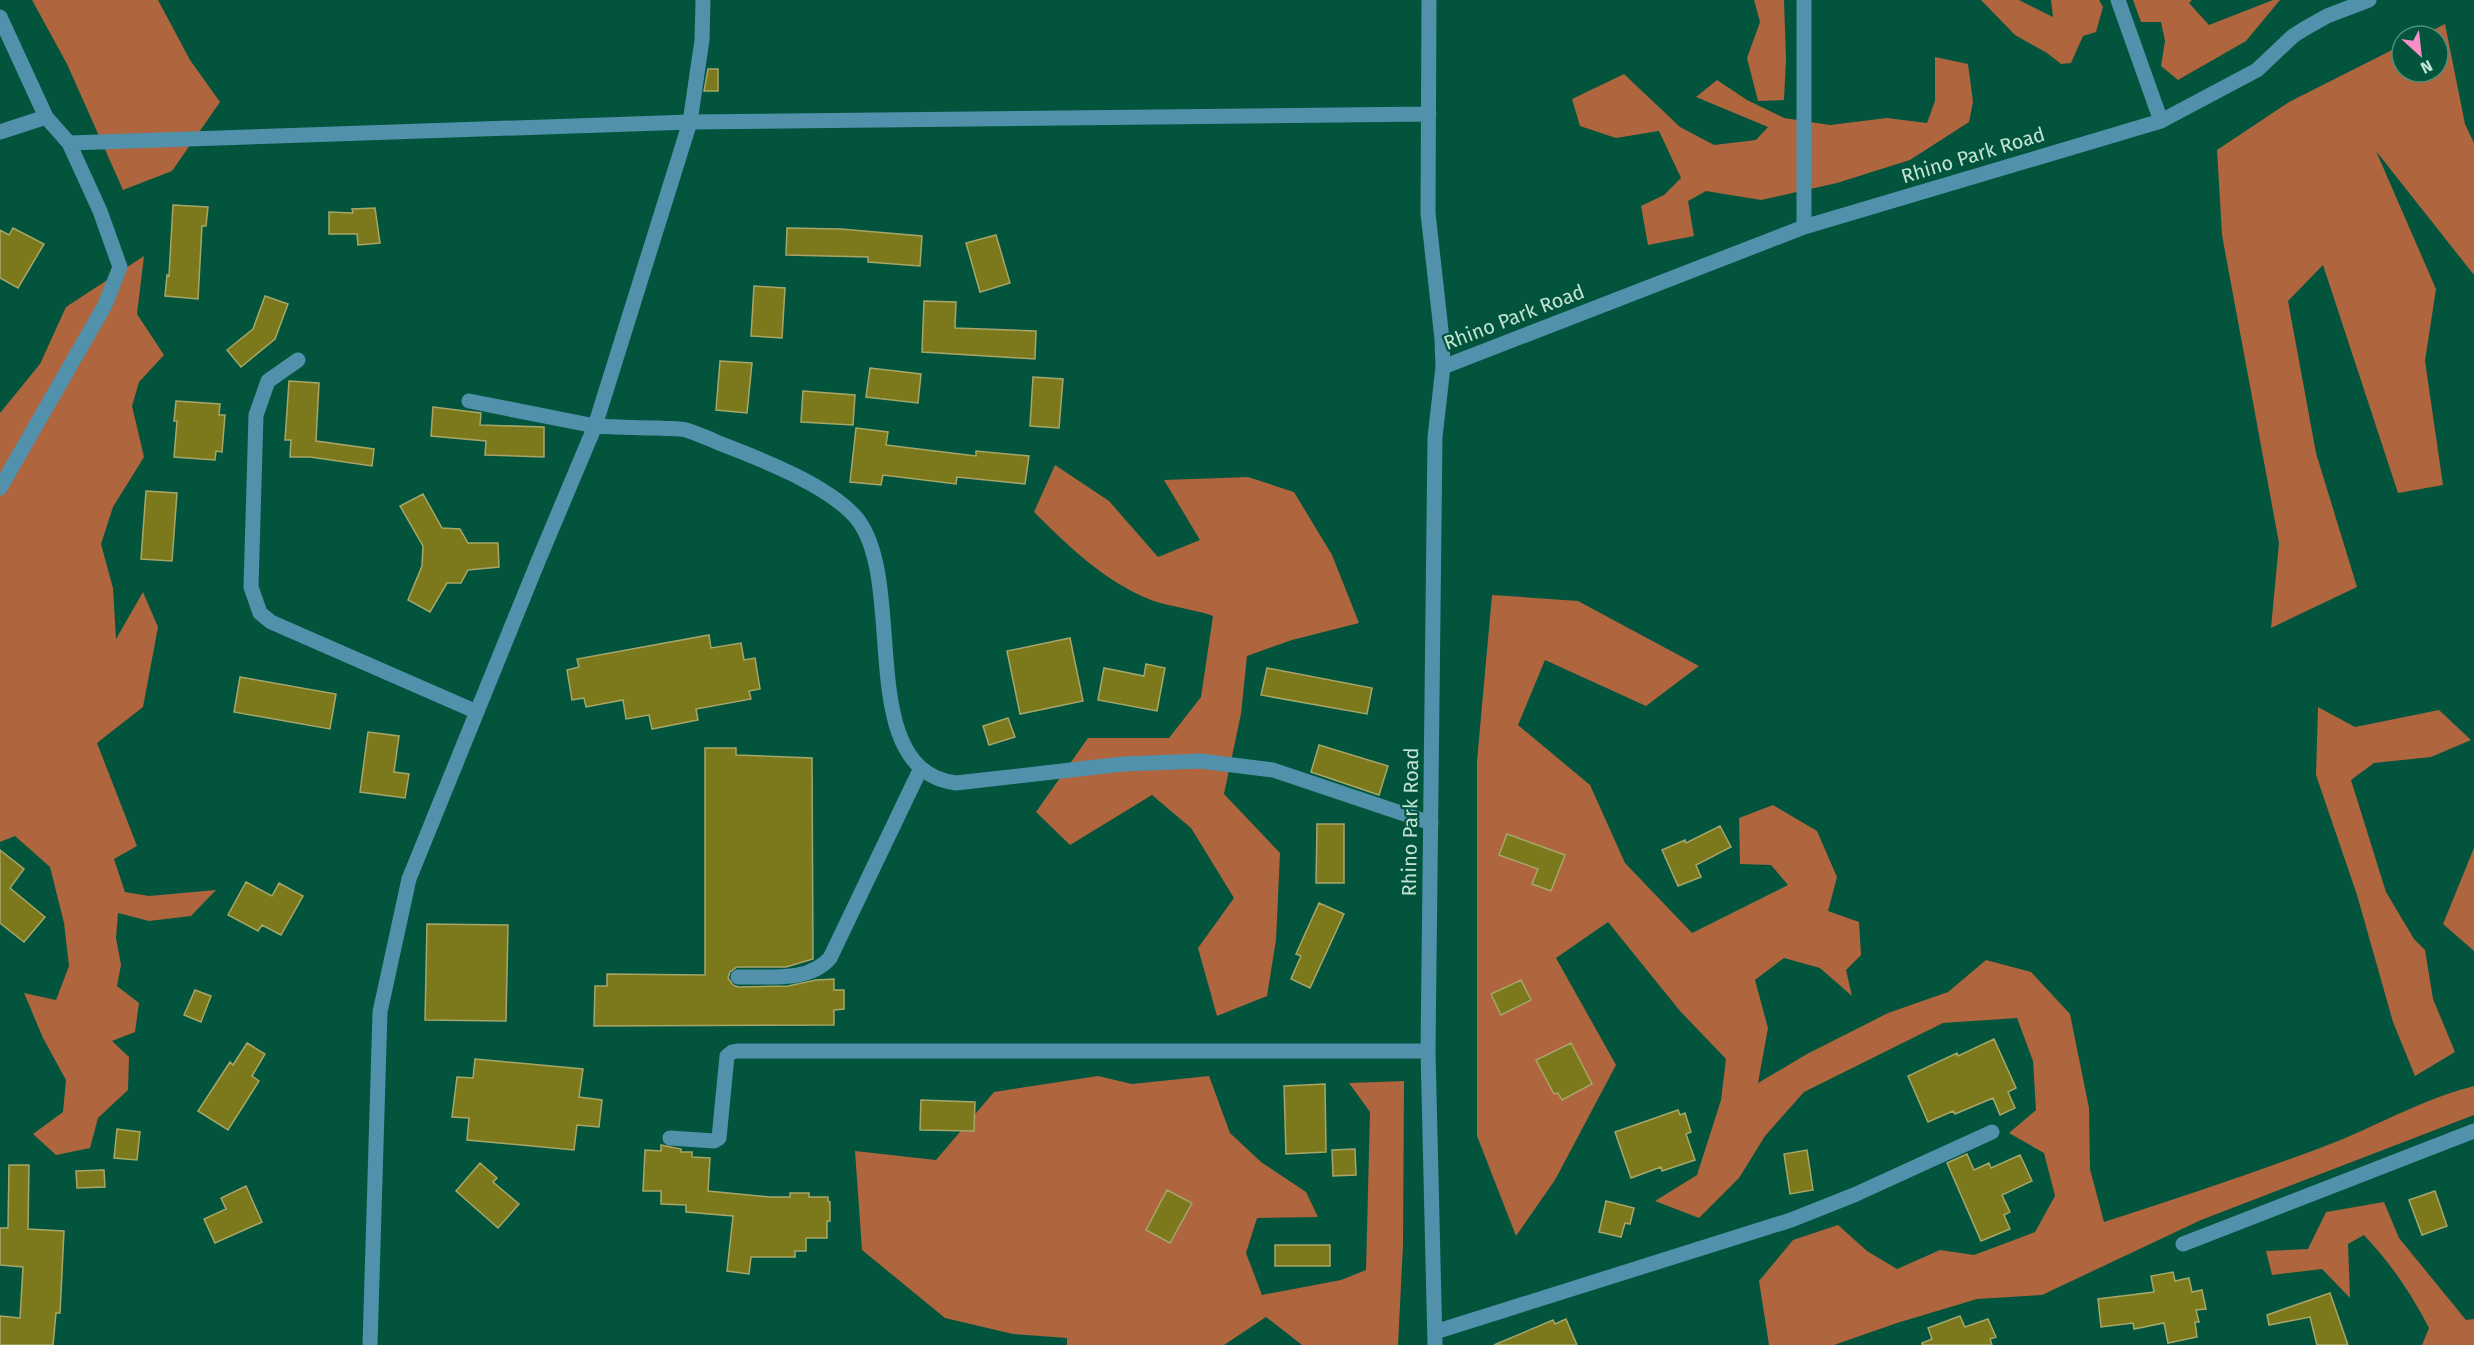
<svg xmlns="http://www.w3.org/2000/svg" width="2474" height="1345" viewBox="0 0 2474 1345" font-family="'Fira Sans',sans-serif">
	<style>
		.forest { fill: #af653e }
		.building { fill: #7c791c; stroke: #a7a66a; stroke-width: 1.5 }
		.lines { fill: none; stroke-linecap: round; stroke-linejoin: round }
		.minor { stroke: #5191ab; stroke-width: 15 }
		.labels { text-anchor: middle; stroke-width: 4.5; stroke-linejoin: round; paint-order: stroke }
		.street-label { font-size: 20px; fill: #c3e4d5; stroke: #02543d }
	</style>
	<rect width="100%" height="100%" fill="#02543d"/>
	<path class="forest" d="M32,0h126l32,60 30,42 -48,69 -49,19 -56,-126z
		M1754,0h30l2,58 -2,42 -26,1 -11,-43 13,-36z
		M1981,0h38l34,17 -2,-17h48l4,7 -7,25 -13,4 -12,27 -10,1 -14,-11 -32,-18z
		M2133,0h59l-3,3 20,22 64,-25h7l-34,41 -68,39 -17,-14 4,-25 -4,-19h-20z
		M2445,24l20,100 9,19v132l-98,-124 60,138 -11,72 18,124 -45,8 -75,-228 -35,36 28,152 41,134 -86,41 8,-85 -57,-308 -5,-85 72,-48 113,-57v27h36v-36h-17z
		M1935,57l33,7 5,38 -4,20 -59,38 -73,23 -76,17 -55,-9 -18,10 6,35 -46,9 -7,-39 23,-11 17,-17 -22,-47 -43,7 -36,-12 -8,-27 52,-25 56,53 34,18 42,-5 12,-13 -72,-30 21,-17 30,20 37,18 46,7 57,-7 40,5 8,-22z
		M144,256l-7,58 27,41 -25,27 -7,24 12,51 -31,50 -12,37 12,44 3,51 27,-47 15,35 -15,80 -46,36 40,103 -23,13 11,33 24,4 67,-6 -25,26 -42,5 -31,-8 -2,25 5,27 -4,21 22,17 -4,29 -23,9 17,16 -1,33 -30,28 -8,30 -34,7 -23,-21 30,-22 3,-32 -23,-42 -19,-45 32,7 13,-34 -5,-43 -14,-56 -35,-31 -15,6v-429l40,-49 26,-57z
		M1055,465l54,36 49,56 42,-17 -36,-60 84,-3 46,15 38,63 27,68 -67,17 -45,16 -6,58 -17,80 56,59 -4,87 -9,56 -50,20 -19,-68 36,-50 -43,-70 -39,-33 -82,50 -34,-33 52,-74h81l32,-41 12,-81c-20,-7 -42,-9 -62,-16 -47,-19 -82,-53 -117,-88z
		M1492,595l86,6 121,65 -53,40 -101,-46 -27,65 72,60 35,78 67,70 96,-48 -17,-20 -31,-1 -1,-46 34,-13 44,26 20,46 -9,34 31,11 2,33 -15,15 6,26 -32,-28 -36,-10 -29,22 13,48 -10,55 49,-29 81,-41 60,-21 38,-32 45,12 39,42 19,94 1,61 14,53c78,-25 157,-51 234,-81 46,-19 88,-43 136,-55v29l-273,105 -159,75 -65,4 -80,24 -63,22h-65l-10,-64 34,-41 45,-15 29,26 30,18 43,-19 34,5 61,-23 20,-36 -11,-43 -35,-20 27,-23 -3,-49 -16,-43 -74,5 -139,69 -39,44 -26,42 -40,40 -44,-17 42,-26 24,-75 5,-41 -46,-48 -72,-89 -52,36 60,107 -61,115 -39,56 -39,-100v-375z
		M2318,707l37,20 84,-17 32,30 -40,17 -57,6 -23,17 35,112 28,47 11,11 8,49 22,53 -40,24 -22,-54 -36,-127 -41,-120z
		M2474,848v103l-31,-27z
		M1098,1076l34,8 77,-8 21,57 31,29 45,30 12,25 -61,1 -11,35 16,42 79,-15 25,-10 4,-158 -21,-29 55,-2 -1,163 -5,101h-96l-36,-28 -42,28h-157v-7l-54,-4 -68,-16 -83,-68 -7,-99 81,9 58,-68z
		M2384,1202l15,36 67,82 8,-1v26h-52l7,-17c-18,-35 -38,-64 -65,-93l-16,9 2,54 -28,-29 -50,6 -6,-24 42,-2 18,-37z"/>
	<path class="building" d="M708,69h10v22h-14z
		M173,205l35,2 -2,19h-4l-4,73 -33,-3 2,-21 2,1z
		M375,208l5,35 -22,2 -1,-11h-28v-22l24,1 -1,-4z
		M13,228l31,16 -26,44 -18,-10v-48l9,5z
		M787,228l54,1 81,7 -2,30 -52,-4v-5l-82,-2z
		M996,235l14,48 -30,9 -14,-49z
		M754,286l31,2 -3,50 -31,-2z
		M265,296l23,8 -13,35 -34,28 -14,-17 26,-21z
		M924,301l32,1 -1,26 81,3 -1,28 -113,-7z
		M720,361l32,2 -5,50 -31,-3z
		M870,368l51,6 -3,29 -52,-6z
		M1033,377l30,2 -4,49 -29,-2z
		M289,381l30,2 -3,58 58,8 -2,17 -62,-9h-20l1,-17h-6z
		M803,391l52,4 -2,30 -52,-3z
		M176,401l44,3 -1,11h6l-3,37 -6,-1 -1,9 -41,-3 3,-36h-3z
		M433,407l48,6 -1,12 64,2v30l-59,-2 1,-14 -55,-5z
		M856,428l32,4 -2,13 90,11v-5l53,5 -4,28 -68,-7 -1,7 -73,-9 -2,10 -31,-3z
		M146,491l31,2 -5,68 -31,-2z
		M423,494l19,34 18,1 8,14h30l1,24 -31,3 -7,13h-14l-17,29 -22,-12 14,-34 1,-20 -23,-40z
		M709,635l2,13 30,-5 3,17 11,-2 5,31 -11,2 2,8 -55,10 2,11 -46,9 -3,-14 -23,4 -3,-19 -37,7 -2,-9 -12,2 -5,-30 12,-3 -2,-8z
		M1070,638l13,63 -63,13 -13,-63z
		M1146,664l19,4 -8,43 -59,-11 6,-32 40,8z
		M1267,668l105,20 -5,26 -106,-19z
		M240,677l96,17 -6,35 -96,-17z
		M1008,718l7,19 -26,8 -6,-19z
		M368,732l31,4 -5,36 15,2 -4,24 -45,-6z
		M1319,745l69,21 -9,29 -68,-23z
		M705,748h31v7l76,3 1,201 -27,8h-49l-7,5 -2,6 5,7 5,2 50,-1 28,-6 18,-1v11h10v19l-10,1v15l-240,1 1,-40h12v-12l98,1z
		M1317,824h27v59h-28z
		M1720,826l11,21 -35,18 5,12 -23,9 -16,-36 23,-10 1,3z
		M1507,834l58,21 -14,36 -19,-7 6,-15 -39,-14z
		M0,850l24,19 -14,19 35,29 -21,25 -24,-19z
		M246,882l26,14 7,-13 24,13 -22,39 -19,-10 -4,6 -30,-16z
		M1319,903l25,11 -34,74 -19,-9 10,-23 -5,-2z
		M427,924l81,1 -2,96 -81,-1z
		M1521,980l10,20 -30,15 -10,-21z
		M195,990l16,6 -10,26 -17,-7z
		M1994,1039l22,49 -8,4 7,16 -15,7 -7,-17 -38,16 -2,-3 -25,11 -20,-46 49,-23 1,3z
		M247,1043l18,11 -13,22 7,5 -31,49 -30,-19 32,-49 3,3z
		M1571,1043l21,41 -30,16 -4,-7 -4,1 -18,-34z
		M475,1059l108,10 -4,28 23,3 -3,27 -22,-2 -3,25 -107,-10 2,-22 -17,-1 5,-40 16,1z
		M1325,1084l1,68 -40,2 -2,-68z
		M921,1100l54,2 -1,29 -54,-1z
		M1678,1110l2,5 5,-2 6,19 -5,2 9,26 -33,11 -1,-4 -30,11 -16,-46z
		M117,1129l23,3 -3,28 -23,-2z
		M661,1145l20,4v3h11v5l18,1 -2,33 62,6h20v-4h19v4h19v4l2,1v19h-3v17h-21v13h-11v6h-44l-2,17 -22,-3 6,-55 -47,-4v-7l-25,-1v-13h-18l2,-41 16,1z
		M1355,1149l1,26 -23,1 -1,-26z
		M1807,1150l6,40 -23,4 -6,-40z
		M1967,1154l7,16 15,-7 2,5 29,-13 12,26 -30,14 8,17 -6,3 6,14 -29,12 -34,-78z
		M480,1163l17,15 -4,4 26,22 -21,24 -42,-37z
		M9,1165h20l-1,64 36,2 -4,82h-4l-3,32h-53v-29l20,2 3,-51 -23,-2v-37h8z
		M104,1170l1,17 -28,1 -1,-17z
		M246,1186l16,36 -47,21 -11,-24 22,-10 -5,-11z
		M1167,1190l25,13 -22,40 -24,-13z
		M2435,1191l12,35 -25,9 -13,-35z
		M1606,1201l28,7 -4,16 -5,-1 -4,14 -22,-5z
		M1275,1245h55v21h-55z
		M2173,1272l2,9 14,-3 3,14 10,-2 4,19 -10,1 3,12h-4l2,15 -29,6 -4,-20 -30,6 -1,-6 -32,4 -3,-28 56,-7 -3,-16z
		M2330,1293l18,52h-31l-7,-28 -41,8 -2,-10z
		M1960,1316l5,11 23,-8 8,18 -6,2 2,6h-70v-2l10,-4 -4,-11z
		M1566,1319l11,26h-83l59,-25 2,4z"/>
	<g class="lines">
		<path class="minor" d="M1429,0l-1,213 14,126 1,28 -8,70 -7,614 7,294
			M2118,0l43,121
			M0,17l46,100 23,26 31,68 20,56 -15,38 -105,183
			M0,132l46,-15
			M69,143l621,-21 739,-8
			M1804,227v-227
			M298,360l-30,21 -12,34 -5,172 9,26 11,9 206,90
			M1443,367l361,-140 357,-106 96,-51 36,-34 11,-7 23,-13 42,-16
			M469,401l126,25 95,-304 12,-82 1,-40
			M738,977c31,-1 70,6 92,-19l90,-188
			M670,1138l44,3 5,-3 8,-82 5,-4 5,-1h691
			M2183,1244l291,-113
			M1435,1332l356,-112 63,-25 138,-63
			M370,1345l10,-333 29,-133 128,-315 58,-138c21,1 43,2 64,2 9,1 19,0 27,2 13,4 26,10 38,15 39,15 108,42 134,75 50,67 -5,250 98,263l167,-19 77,-3 73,9 158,53"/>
	</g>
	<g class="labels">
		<g class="street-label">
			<text transform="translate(1973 155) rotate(-17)" y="7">Rhino Park Road</text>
			<text transform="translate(1514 317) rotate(-21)" y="7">Rhino Park Road</text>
			<text transform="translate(1410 822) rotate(-89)" y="7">Rhino Park Road</text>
		</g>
	</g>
	<g transform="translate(2420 54) rotate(153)"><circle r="28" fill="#02543d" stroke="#4f8e7a" stroke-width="1.5"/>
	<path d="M0-4.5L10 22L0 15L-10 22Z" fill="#f98fc9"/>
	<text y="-9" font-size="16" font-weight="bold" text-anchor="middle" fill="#c3e4d5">N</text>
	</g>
</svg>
